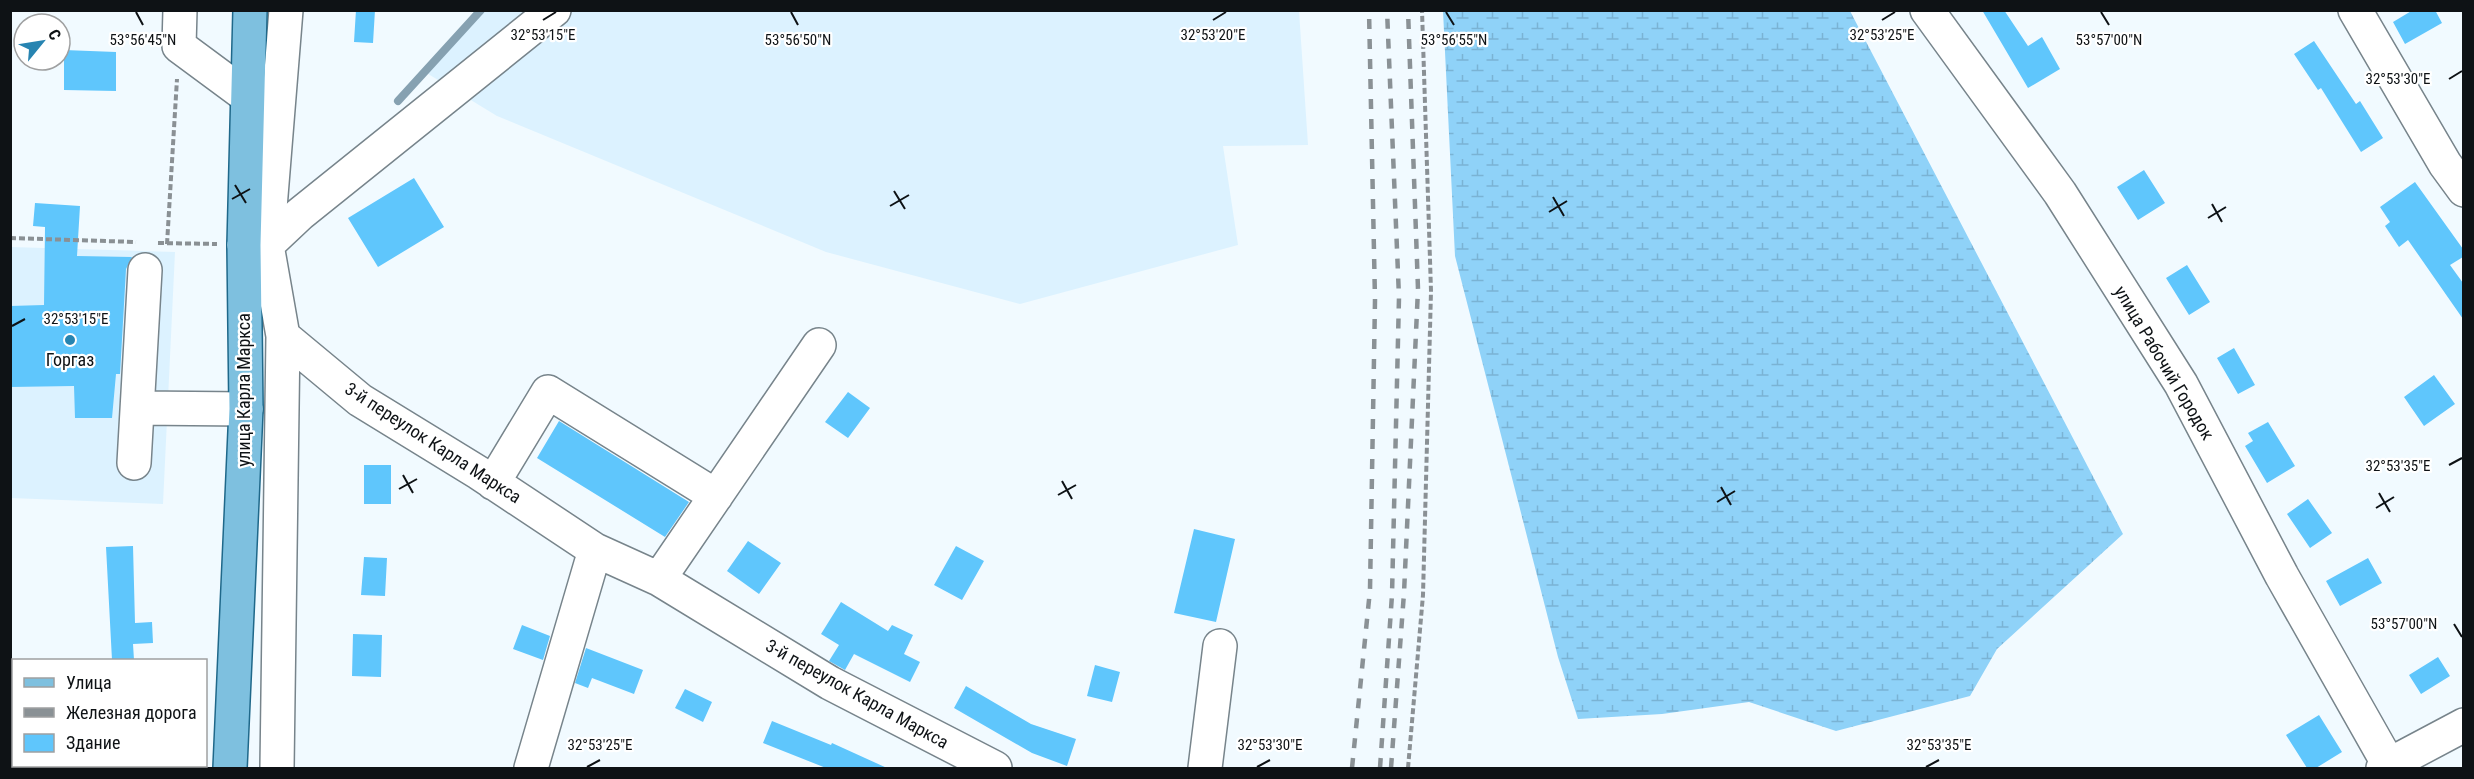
<svg xmlns="http://www.w3.org/2000/svg" width="2474" height="779" viewBox="0 0 2474 779" font-family="'Roboto Condensed',sans-serif">
	<style>
		.built { fill: #dcf2ff }
		.wetland { fill: url(#wetland-marsh) }
		.lines { fill: none; stroke-linecap: round; stroke-linejoin: round }
		.stream { stroke: #86a1b1; stroke-width: 8 }
		.building { fill: #5fc6fc }
		.minor-casing { stroke: #77848b; stroke-width: 36 }
		.major-casing { stroke: #1f688a; stroke-width: 36 }
		.path { stroke: #8a9094; stroke-width: 4; stroke-dasharray: 6 3; stroke-linecap: butt }
		.minor { stroke: #fff; stroke-width: 33 }
		.major { stroke: #7ec0df; stroke-width: 33 }
		.rail { stroke: #8a9195; stroke-width: 4.5; stroke-dasharray: 10 10; stroke-linecap: butt }
		.ticks { fill: none; stroke: #0e1215; stroke-width: 2 }
		.poi-dot { fill: #2784b1; stroke: #fff; stroke-width: 2 }
		.labels { text-anchor: middle; stroke-width: 4.5; stroke-linejoin: round; paint-order: stroke }
		.poi-label { font-size: 18px; fill: #0e1215; stroke: #fff }
		.street-label { font-size: 18px; fill: #0e1215; stroke: #fff }
		.ticks-label { font-size: 15px; text-anchor: middle; fill: #0e1215; stroke: #fff; stroke-width: 4.5; stroke-linejoin: round; paint-order: stroke }
	</style>
	<defs>
		<pattern id="wetland-marsh" width="20" height="14" patternUnits="userSpaceOnUse" patternTransform="scale(1.5)"><rect width="20" height="14" fill="#8fd2f8"/><path d="M1 5h8M5 5V1M11 12h8M15 12V8" fill="none" stroke="#7ab3d4"/></pattern>
	</defs>
	<rect width="100%" height="100%" fill="#f1faff"/>
	<path class="built" d="M480,11h819l9,134 -85,1 15,99 -218,59 -194,-52 -329,-136 -72,-44z
		M11,247l164,5 -12,252 -152,-6z"/>
	<path class="wetland" d="M1443,11h407l273,523 -126,115 -27,47 -134,35 -87,-29 -87,12 -84,5 -20,-62 -103,-401z"/>
	<g class="lines">
		<path class="stream" d="M398,101l83,-91"/>
	</g>
	<path class="building" d="M356,10h19l-2,33 -19,-1z
		M1982,10h22l24,36 14,-9 18,32 -32,19z
		M2413,10h22l7,13 -37,21 -12,-22z
		M2314,41l42,63 4,-3 23,37 -22,14 -40,-64 -3,2 -24,-36z
		M64,50l52,2v39l-52,-1z
		M2144,170l21,33 -27,17 -21,-33z
		M414,178l30,49 -66,40 -30,-49z
		M2415,182l48,67v8l-13,8 13,18v36l-55,-79 -9,7 -14,-21 5,-4 -10,-15z
		M35,203l45,3 -3,50 55,1 -6,12 -6,105h-4l-4,44h-37l-1,-32 -64,1v-81l34,-1 1,-78 -12,-1z
		M2187,265l23,37 -21,13 -23,-37z
		M2234,348l21,37 -17,9 -21,-36z
		M2434,375l21,29 -31,22 -20,-29z
		M848,392l22,16 -22,30 -23,-16z
		M559,421l130,81 -24,35 -128,-79z
		M2268,422l27,44 -28,17 -22,-37 8,-5 -5,-8z
		M364,465h27v39h-27z
		M2308,499l24,34 -22,15 -23,-34z
		M1194,529l41,10 -19,83 -42,-9z
		M748,541l33,22 -22,31 -32,-23z
		M133,546l2,77 17,-1 1,21 -20,1 1,16h-22l-6,-113z
		M956,546l28,15 -22,39 -28,-15z
		M364,557l23,1 -2,38 -24,-1z
		M2368,558l14,25 -42,23 -14,-25z
		M841,602l47,29 4,-6 21,10 -9,19 16,8 -10,20 -56,-28 -9,16 -16,-9 10,-16 -18,-11z
		M522,625l28,11 -7,24 -30,-11z
		M353,634l29,1 -1,42 -29,-1z
		M586,648l57,22 -9,24 -42,-16 -4,10 -13,-5z
		M2438,657l12,19 -29,18 -12,-19z
		M1095,665l25,7 -8,30 -25,-6z
		M966,686l65,38 45,15 -9,27 -35,-13 -78,-45z
		M685,689l27,13 -9,20 -28,-14z
		M2319,715l23,37 -26,16h-9l-21,-33z
		M772,721l59,24 1,-2 55,25h-61l-63,-25z"/>
	<g class="lines">
		<g class="minor-casing">
			<path id="minor" d="M180,10l-1,36 69,51
				M1927,10l133,183 121,191 101,192 107,189
				M2355,10l90,154 19,26
				M244,245h23l16,91 77,64 119,73 116,77 64,29 171,104 165,85
				M267,245l33,-31 254,-204
				M267,245l19,-235
				M138,408l108,1
				M134,463l11,-193
				M493,483l55,-91 168,104
				M659,579l160,-234
				M277,768l6,-432
				M531,768l64,-218
				M1205,768l15,-122
				M2383,768l81,-43"/>
		</g>
		<g class="major-casing">
			<path id="major" d="M230,768l16,-359 -2,-164 6,-235"/>
		</g>
		<path class="path" d="M10,238l126,4
			M158,243l59,1
			M167,244l10,-165
			M1408,768l15,-173 8,-304 -9,-281"/>
		<use href="#minor" class="minor"/>
		<use href="#major" class="major"/>
		<path class="rail" d="M1352,768l18,-178 5,-290 -6,-290
			M1380,768l12,-173 7,-298 -12,-287
			M1391,768l13,-175 14,-304 -10,-279"/>
	</g>
	<path class="ticks" d="M136,12l7,13M791,12l7,13M1446,12l8,13M2101,12l8,13M543,20l13,-8M1213,20l13,-8M1882,20l13,-8M2449,79l13,-8M235,185l11,18M894,191l11,18M1553,197l11,19M232,199l18,-10M2212,204l10,18M890,206l19,-11M1549,212l18,-11M2208,218l18,-11M12,326l13,-7M2449,465l13,-7M403,475l10,18M1062,481l10,18M1721,487l10,18M399,489l18,-10M2379,493l11,19M1058,495l18,-10M1717,502l18,-11M2376,508l18,-11M2454,624l8,13M587,767l13,-7M1257,767l13,-7M1926,767l13,-7"/>
	<circle class="poi-dot" cx="70" cy="340" r="6"/>
	<g class="labels">
		<g class="poi-label">
			<text x="70" y="366">Горгаз</text>
		</g>
		<g class="street-label">
			<text transform="translate(2164 363) rotate(59)" y="6">улица Рабочий Городок</text>
			<text transform="translate(244 390) rotate(-90)" y="6">улица Карла Маркса</text>
			<text transform="translate(433 443) rotate(33)" y="6">3-й переулок Карла Маркса</text>
			<text transform="translate(857 694) rotate(29)" y="6">3-й переулок Карла Маркса</text>
		</g>
	</g>
	<g class="ticks-label">
		<text x="543" y="40">32°53'15"E</text>
		<text x="1213" y="40">32°53'20"E</text>
		<text x="1882" y="40">32°53'25"E</text>
		<text x="143" y="45">53°56'45"N</text>
		<text x="798" y="45">53°56'50"N</text>
		<text x="2109" y="45">53°57'00"N</text>
		<text x="1454" y="45">53°56'55"N</text>
		<text x="2398" y="84">32°53'30"E</text>
		<text x="76" y="324">32°53'15"E</text>
		<text x="2398" y="471">32°53'35"E</text>
		<text x="2404" y="629">53°57'00"N</text>
		<text x="600" y="750">32°53'25"E</text>
		<text x="1270" y="750">32°53'30"E</text>
		<text x="1939" y="750">32°53'35"E</text>
	</g>
	<rect width="2474" height="779" fill="none" stroke="#0e1215" stroke-width="24"/>
	<rect x="12" y="659" width="195" height="108" fill="#ffffff" stroke="#9fa0a1" stroke-width="1.5"/>
	<rect x="24" y="678" width="30" height="9" fill="#7ec0df" stroke="#9fa0a1" stroke-width="1.5"/>
	<text x="66" y="689" font-size="18" fill="#0e1215">Улица</text>
	<rect x="24" y="708" width="30" height="9" fill="#8a9195" stroke="#9fa0a1" stroke-width="1.5"/>
	<text x="66" y="719" font-size="18" fill="#0e1215">Железная дорога</text>
	<rect x="24" y="734" width="30" height="18" fill="#5fc6fc" stroke="#9fa0a1" stroke-width="1.5"/>
	<text x="66" y="749" font-size="18" fill="#0e1215">Здание</text>
	<g transform="translate(42 42) rotate(60)"><circle r="28" fill="#ffffff" stroke="#9fa0a1" stroke-width="1.5"/>
	<path d="M0-4.5L10 22L0 15L-10 22Z" fill="#2784b1"/>
	<text y="-9" font-size="16" font-weight="bold" text-anchor="middle" fill="#0e1215">С</text>
	</g>
</svg>
